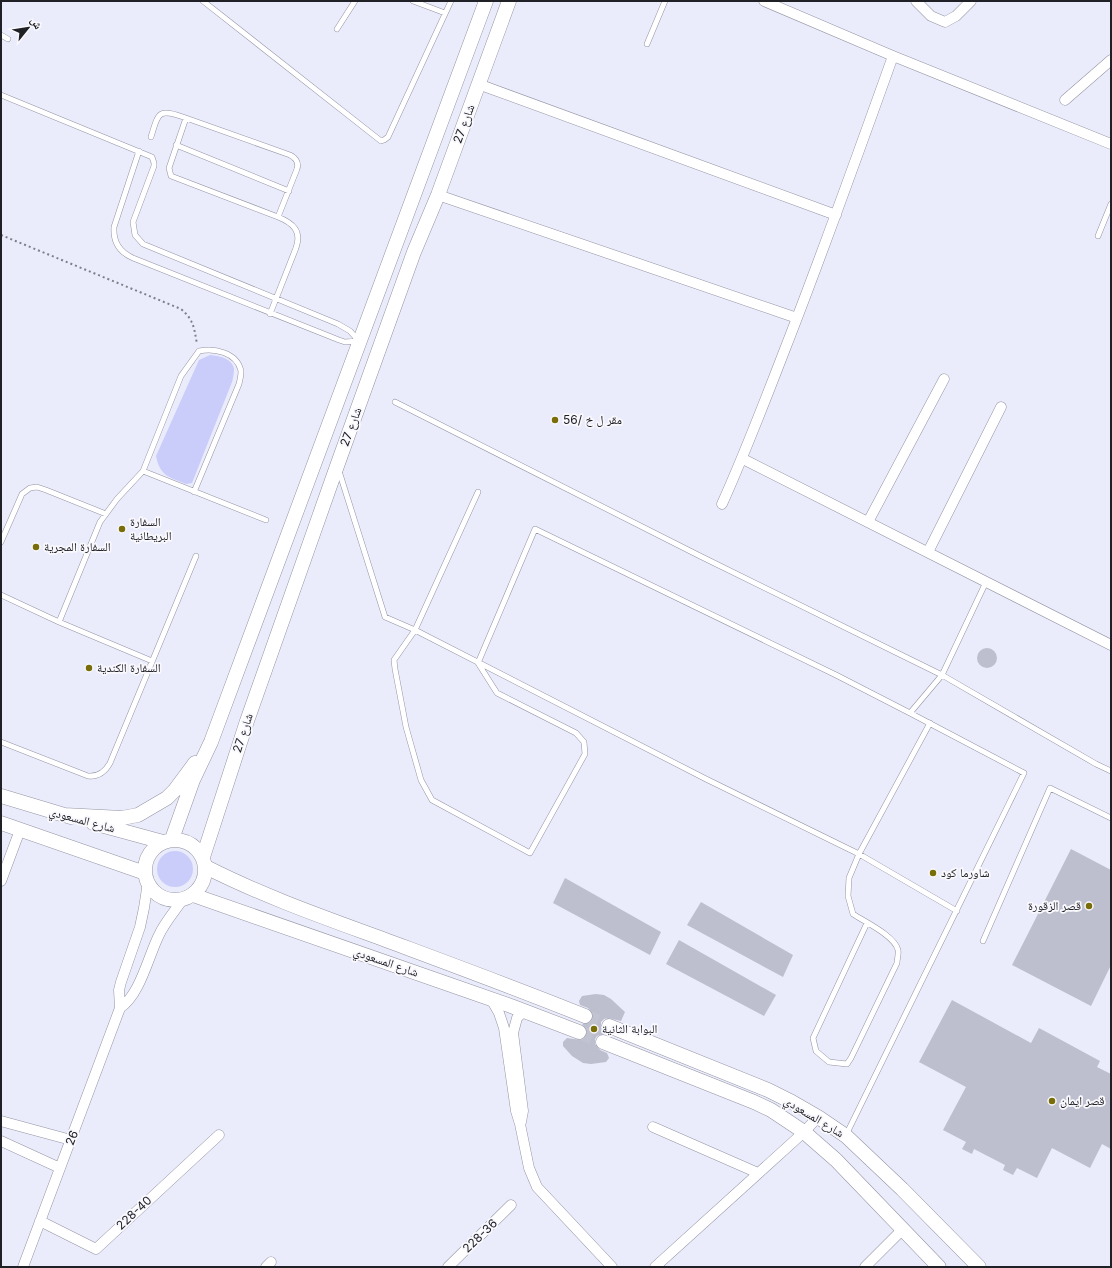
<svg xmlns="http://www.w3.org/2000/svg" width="1112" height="1268" viewBox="0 0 1112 1268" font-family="Inter,'Noto Naskh Arabic',sans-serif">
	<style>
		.green { fill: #cacdfa }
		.building { fill: #bdbfce }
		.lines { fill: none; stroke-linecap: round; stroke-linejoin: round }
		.secondary-tunnel { stroke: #c2c3d1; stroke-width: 14; stroke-dasharray: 14 7; stroke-linecap: butt }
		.lane-casing { stroke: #9394a3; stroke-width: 6 }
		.street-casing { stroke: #9394a3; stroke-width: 11 }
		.secondary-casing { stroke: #9394a3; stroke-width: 15 }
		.path { stroke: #7e7f8a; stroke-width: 2; stroke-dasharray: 2 3; stroke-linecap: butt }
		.lane { stroke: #fff; stroke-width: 5 }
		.street { stroke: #fff; stroke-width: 10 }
		.secondary { stroke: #fff; stroke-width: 14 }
		.poi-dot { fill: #796d09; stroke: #f9f9fd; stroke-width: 1.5 }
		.labels { text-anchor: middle; stroke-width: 3.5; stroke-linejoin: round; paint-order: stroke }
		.street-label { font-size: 12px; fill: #202127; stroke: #f9f9fd }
		.poi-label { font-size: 12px; fill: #202127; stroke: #f9f9fd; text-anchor: start }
	</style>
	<rect width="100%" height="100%" fill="#eaebfb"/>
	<path class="green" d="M210,355c9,1 22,3 24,14 0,4 -1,10 -2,13l-40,101 -6,1c-17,-7 -26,-8 -30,-28l43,-96z
		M157 869a18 18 0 1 1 36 0a18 18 0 1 1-36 0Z"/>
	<path class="building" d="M977 658a10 10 0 1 1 20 0a10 10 0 1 1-20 0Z
		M1071,849l40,21v95l-20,41 -79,-41z
		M565,878l96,54 -11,23 -97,-52z
		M701,902l92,53 -10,22 -96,-52z
		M679,940l97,55 -12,21 -98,-52z
		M596,994l8,1 7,4 14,13 -4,9 -13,-3 -4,1 -3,3v6l4,5 -8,3 -2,3v5l5,6 7,3 2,5 -3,4 -15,2 -8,-1 -11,-7 -9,-10v-4l4,-4 14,2 6,-5v-5l-5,-6 9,-2 2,-3v-5l-5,-6 -8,-3 -1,-4 3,-5z
		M952,1000l79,43 8,-15 61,33 -3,6 14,7v75l-9,-5 -12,24 -38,-20 -15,30 -20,-10 -4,7 -10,-5 2,-5 -31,-16 -2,5 -10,-5 4,-7 -23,-12 23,-43 -47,-25z"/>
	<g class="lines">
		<path class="secondary-tunnel" d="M585,1016l24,10
			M579,1032l24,10"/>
		<g class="lane-casing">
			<path id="lane" d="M203,1l178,140 3,-1 4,-3 63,-136
				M413,1l32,12
				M337,29l18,-28
				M1,35l7,4
				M647,44l18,-43
				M1,95l151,62 2,6v3l-21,56 2,13 8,9 195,80 12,7 8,9
				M151,137c8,-27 8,-28 35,-19l104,37c6,3 9,8 7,14l-19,48 -107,-41 -2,-8 17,-50
				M176,145l113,46
				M139,151l-25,76c-1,15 5,25 19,31l206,82 6,2 13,-1
				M1098,236l13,-32
				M270,314l26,-66c6,-17 -3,-25 -18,-31
				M395,402l305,154 242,119 154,89 15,7
				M143,471l123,49
				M339,471l46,146 30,13 291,149 153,75 98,57
				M478,492l-63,138 -21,30 1,9 11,58 15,53 11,20 98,53 55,-99 -1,-12 -8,-9 -79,-40 -19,-30 57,-134 301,146 74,38 114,60 -178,362
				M1,542l21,-48 8,-6 7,-1 9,3 60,24
				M1,595l58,27 41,-100 17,-23 26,-28 38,-95 18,-25c15,-3 38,1 42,20 0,4 -1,9 -2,13l-45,108
				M59,622l93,39
				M910,713l32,-38 44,-93
				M1,742l87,34c10,1 17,-4 22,-13l86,-207
				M867,923l-54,115 3,13 13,11 18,2 4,-6 46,-95c0,-4 2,-10 1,-13 -3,-14 -33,-28 -45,-36l-5,-18 1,-18 10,-24 71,-131
				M983,941l67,-153 61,30"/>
		</g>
		<g class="street-casing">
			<path id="street" d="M764,1l129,55 218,88
				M916,1l15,15 14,6 11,-6 15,-15
				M478,84l358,131
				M1065,100l46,-40
				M438,195l359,123
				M743,459l368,186
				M722,504c23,-51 43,-103 63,-155 38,-97 73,-195 108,-293
				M868,522l76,-143
				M928,552l73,-145
				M1,881l19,-51
				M491,999l8,14 5,15 12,83 4,13 9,44 8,19 75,80
				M120,1008c20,-13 28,-51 39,-73 6,-13 16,-24 24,-36
				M1,1121l70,19
				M521,1122l2,-11 -10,-78 4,-15 7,-7
				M653,1127l105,46
				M1,1141l59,27
				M40,1221l56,28 123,-114
				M23,1267l97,-259 -1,-18 2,-8 19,-55 4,-19 4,-26
				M266,1267l5,-5
				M448,1267l63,-62
				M655,1267l149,-135 14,-15
				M865,1267l37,-37"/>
		</g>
		<g class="secondary-casing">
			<path id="secondary" d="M1,796l70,21
				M64,815l58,3 16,-3 29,-17 8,-8 20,-27
				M1,823l144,50
				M93,823l70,19
				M172,839l21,-59 18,-38 275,-741
				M145 870a30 30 0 1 1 60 0a30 30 0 1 1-60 0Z
				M203,857l44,-136 90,-255 77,-214 24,-57 71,-194
				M206,867c57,29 117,50 177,72 67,25 135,50 202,77
				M193,895l318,111 68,26
				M609,1026l159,64 24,12 26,15 28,19 56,53 77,78
				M603,1042l151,60 17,8 33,22 32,28 103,107"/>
		</g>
		<path class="path" d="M1,235l180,74c13,11 13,19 16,35"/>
		<use href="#lane" class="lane"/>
		<use href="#street" class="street"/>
		<use href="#secondary" class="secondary"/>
	</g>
	<g class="poi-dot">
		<circle cx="555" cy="420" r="4"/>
		<circle cx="122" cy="529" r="4"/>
		<circle cx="36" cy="547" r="4"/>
		<circle cx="89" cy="668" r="4"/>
		<circle cx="933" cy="873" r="4"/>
		<circle cx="1089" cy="906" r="4"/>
		<circle cx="594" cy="1029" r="4"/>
		<circle cx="1052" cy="1101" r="4"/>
	</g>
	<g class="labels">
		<g class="street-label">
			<text transform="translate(464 124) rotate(-70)" y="4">شارع 27</text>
			<text transform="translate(351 427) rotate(-70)" y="4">شارع 27</text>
			<text transform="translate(243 733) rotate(-72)" y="4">شارع 27</text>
			<text transform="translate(82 820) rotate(15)" y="4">شارع المسعودي</text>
			<text transform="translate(386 962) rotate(19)" y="4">شارع المسعودي</text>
			<text transform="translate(814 1117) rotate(31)" y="4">شارع المسعودي</text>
			<text transform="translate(72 1138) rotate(-69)" y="4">26</text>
			<text transform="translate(134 1213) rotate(-43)" y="4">228-40</text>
			<text transform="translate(480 1236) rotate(-44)" y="4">228-36</text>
		</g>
		<g class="poi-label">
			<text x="563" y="424">مقر ل خ /56</text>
			<text x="130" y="526">السفارة<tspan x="130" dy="14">البريطانية</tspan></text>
			<text x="44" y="551">السفارة المجرية</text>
			<text x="97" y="672">السفارة الكندية</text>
			<text x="941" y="877">شاورما كود</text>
			<text x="1081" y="910" text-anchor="end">قصر الزقورة</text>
			<text x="602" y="1033">البوابة الثانية</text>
			<text x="1060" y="1105">قصر ايمان</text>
		</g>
	</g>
	<rect width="1112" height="1268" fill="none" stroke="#202127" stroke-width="4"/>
	<g transform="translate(28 28) rotate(60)" stroke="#f9f9fd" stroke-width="3" paint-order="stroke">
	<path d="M0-3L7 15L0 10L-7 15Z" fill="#202127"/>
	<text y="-6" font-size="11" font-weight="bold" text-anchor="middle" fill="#202127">ش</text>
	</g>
</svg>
